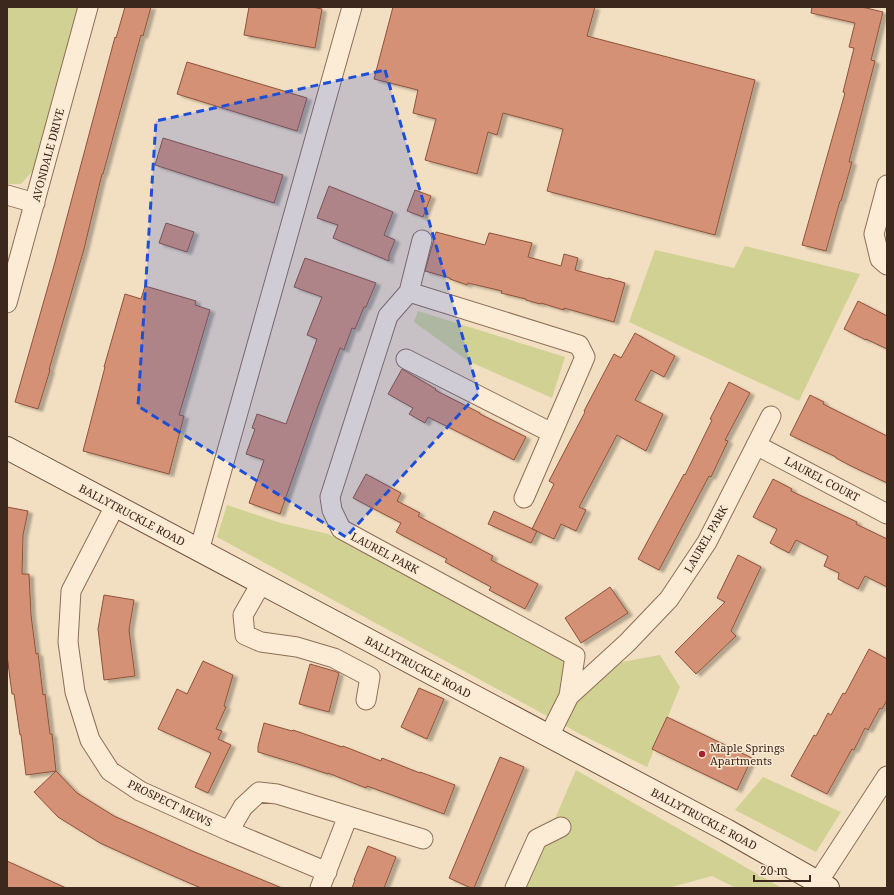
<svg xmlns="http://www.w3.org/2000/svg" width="894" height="895" viewBox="0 0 894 895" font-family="'Noto Serif',serif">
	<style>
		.green { fill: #d1d194 }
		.building { fill: #d49174; stroke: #8f533a; filter: url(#shadow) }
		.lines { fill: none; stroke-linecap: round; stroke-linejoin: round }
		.street-casing { stroke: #8e6e57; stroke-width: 21 }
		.secondary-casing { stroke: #704f3a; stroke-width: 24 }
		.street { stroke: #fcecd6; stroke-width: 19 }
		.secondary { stroke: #fcecd6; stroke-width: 22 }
		.marked { fill: #1d4ed8; fill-opacity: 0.2; stroke: #1d4ed8; stroke-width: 3; stroke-dasharray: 8 5; stroke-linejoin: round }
		.poi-dot { fill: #a32130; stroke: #f9e9d2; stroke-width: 1.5 }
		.labels { text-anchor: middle; stroke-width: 3; stroke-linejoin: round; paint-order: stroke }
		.street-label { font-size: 11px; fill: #3c281c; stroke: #f9e9d2 }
		.poi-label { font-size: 11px; fill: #3c281c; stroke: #f9e9d2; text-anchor: start }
	</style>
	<defs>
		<filter id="shadow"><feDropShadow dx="4.5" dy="2.5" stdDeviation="1" flood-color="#0004"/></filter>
	</defs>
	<rect width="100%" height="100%" fill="#f2dec1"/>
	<path class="green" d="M7,7h71l-43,161 -14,16h-14z
		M745,246l115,28 -61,127 -170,-79 26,-72 79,18z
		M418,311l147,46 -13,41 -84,-37 -54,-39z
		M227,505l54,18 47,11 257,135 75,-14 20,32 -33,80 -65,-32 -365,-198z
		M576,770l206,118h-46l-24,-12 -44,12h-143z
		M763,777l78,35 -25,40 -81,-42z"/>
	<path class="building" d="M125,7h26l-8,29 -2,-1 -38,139h-1l-18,75 -27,93 -8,28h1l-12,39 -23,-7 40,-140 60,-225 1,1z
		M249,7h63l10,2 -7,39 -71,-13z
		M393,7h202l-8,29 168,44 -40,155 -168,-44 16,-62 -60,-16 -6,22 -9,-3 -11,42 -52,-14 11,-41 -23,-6 5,-23 -44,-11z
		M812,7h50l21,5 -12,48 4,1 -26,101h3l-11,39h-1l-14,50 -24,-6 43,-152 -2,-1 11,-44 -5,-1 6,-24 -44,-10z
		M187,62l120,36 -10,33 -120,-37z
		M163,138l120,37 -9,28 -119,-38z
		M329,186l64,26 -9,23 11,5 -6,15v6l-56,-23 5,-13 -21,-7z
		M415,190l16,6 -8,21 -16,-6z
		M166,223l28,9 -7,20 -28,-9z
		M436,232l49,13 4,-12h1l42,10 -4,14 33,9 3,-12 14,4 -3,12 33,9v-1l17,5 -11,39 -50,-14v2l-23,-7 -1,1 -14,-4v-1l-25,-6 1,-2 -34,-8 -1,2 -17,-6v-1l-25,-7z
		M305,258l71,25 -10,24h-2l-9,22 -3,-1 -8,22 -4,-2 -22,58 -38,108 -31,-11 15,-43 -18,-6 9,-25 -3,-1 5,-14 29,10 31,-85 -10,-4 15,-38 -28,-10z
		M145,286l51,15 -1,4 15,5 -31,105 5,1 -15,58 -86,-23 22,-84h-1l21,-73 16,5z
		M858,301l29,15v33l-21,-10v1l-22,-11z
		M635,333l40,23 -11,21 -13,-7 -16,30 28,14 -17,37 -29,-16 -38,72 7,3 -10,21 -15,-7 -7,15 -22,-10 22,-45 -5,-3 36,-69 -1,-1 30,-57 7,4z
		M402,369l34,20 -1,1 45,23v1l46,23 -12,23 -86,-43 -3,6 -16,-9 4,-6 -25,-14z
		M729,382l21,11 -25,47 3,1 -17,36 -2,-1 -50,94 -21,-11 46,-85 1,1 27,-55 -2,-1z
		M810,395l14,7 -1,2 64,32v47l-36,-17 -15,-8v-1l-46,-22z
		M366,474l35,19 -4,8 23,12 -2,3 75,40 -2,4 47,24 -13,25 -36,-19 2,-3 -46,-25 2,-3 -51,-27 5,-9 -48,-25z
		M773,479l19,10 -1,2 66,31 -1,2 31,15v48l-22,-11 -7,13 -20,-10 1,-6 -15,-7 4,-10 -32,-16 -7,13 -19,-10 7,-14 -24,-12z
		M7,507l21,4 -5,24 -1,39h7l2,41 5,39 2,-1 5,42 2,-1 5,40h2l4,37 -30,4 -5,-40h-1l-6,-41h-2l-5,-39z
		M494,511l43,20 -6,12 -43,-19z
		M738,555l23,12 -30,64 5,5 -40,38 -21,-22 50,-50 -8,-4z
		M610,587l18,26 -47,30 -16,-25z
		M104,595l30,5 -5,30 6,46 -31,4 -6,-51z
		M869,649l18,10v41l-5,9 -2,-1 -12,22 -3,-2 -11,22 -2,-1 -25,45 -36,-18 23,-41 2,1 12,-23 3,2 12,-22 2,1z
		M203,661l30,14 -9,31 2,1 -10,22 6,2 -4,8 13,6 -23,48 -13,-6 16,-34 -53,-24 19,-40 10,5z
		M310,664l24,7 5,2 -10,39 -30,-8z
		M419,688l25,11 -17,40 -26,-12z
		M667,717l85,41 -15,32 -85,-41z
		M264,723l28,8 1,-1 49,17 1,-1 38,15 1,-3 38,15v-1l35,13 -11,29 -77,-28 -1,2 -38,-15v1l-36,-12h-1l-33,-10v-6z
		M500,757l24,10 -50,121h-3l-22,-10z
		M56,771l21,22 37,23 78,35 39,16 51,21h-81l-37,-16 -64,-29 -42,-26 -24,-25z
		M368,846l28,11 -12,31h-32l3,-8h-1z
		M7,861l59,27h-59z"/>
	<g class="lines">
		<g class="street-casing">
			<path id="street" d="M887,185l-13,49 6,25 7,6
				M7,195l28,8
				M409,292l13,-52
				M7,303l81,-296
				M406,359l146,74
				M756,445l131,69
				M524,498l61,-141 -6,-12 -170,-53 -21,24 -58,181 2,13 9,19 234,127 -6,40
				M115,506l-44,85 -3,51 7,50 15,48 20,31 30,20 89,40 98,41
				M199,551l153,-544
				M262,584l-7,10 -12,21 2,20 16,7 36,5 37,11 36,19 -4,23
				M549,736l20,-40 58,-53 42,-44 38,-57 64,-126
				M229,831l14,-24 16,-15 18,2 146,45
				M818,882l69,-106
				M320,888l28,-72
				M515,888l22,-49 24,-12"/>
		</g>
		<g class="secondary-casing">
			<path id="secondary" d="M7,448l670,356 49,26 102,58"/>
		</g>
		<use href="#street" class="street"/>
		<use href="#secondary" class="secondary"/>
	</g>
	<path class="marked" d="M385,70l94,323 -133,144 -208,-131 18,-285z"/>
	<circle class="poi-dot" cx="702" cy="754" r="4"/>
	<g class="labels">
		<g class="street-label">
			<text transform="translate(48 155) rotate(-75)" y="4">AVONDALE DRIVE</text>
			<text transform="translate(822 479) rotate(28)" y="4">LAUREL COURT</text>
			<text transform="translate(132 515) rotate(28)" y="4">BALLYTRUCKLE ROAD</text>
			<text transform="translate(706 539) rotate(-60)" y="4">LAUREL PARK</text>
			<text transform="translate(385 553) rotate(28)" y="4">LAUREL PARK</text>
			<text transform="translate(418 667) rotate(28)" y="4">BALLYTRUCKLE ROAD</text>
			<text transform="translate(170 803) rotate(26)" y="4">PROSPECT MEWS</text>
			<text transform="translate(704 819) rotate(28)" y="4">BALLYTRUCKLE ROAD</text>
		</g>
		<g class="poi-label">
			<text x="710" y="752">Maple Springs<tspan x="710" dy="13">Apartments</tspan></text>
		</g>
	</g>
	<rect width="894" height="895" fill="none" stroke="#3c281c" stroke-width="16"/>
	<path d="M754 875v6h56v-6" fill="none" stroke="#3c281c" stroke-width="2"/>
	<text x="760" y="875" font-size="12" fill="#3c281c" stroke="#f9e9d2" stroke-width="3" paint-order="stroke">20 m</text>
</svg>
